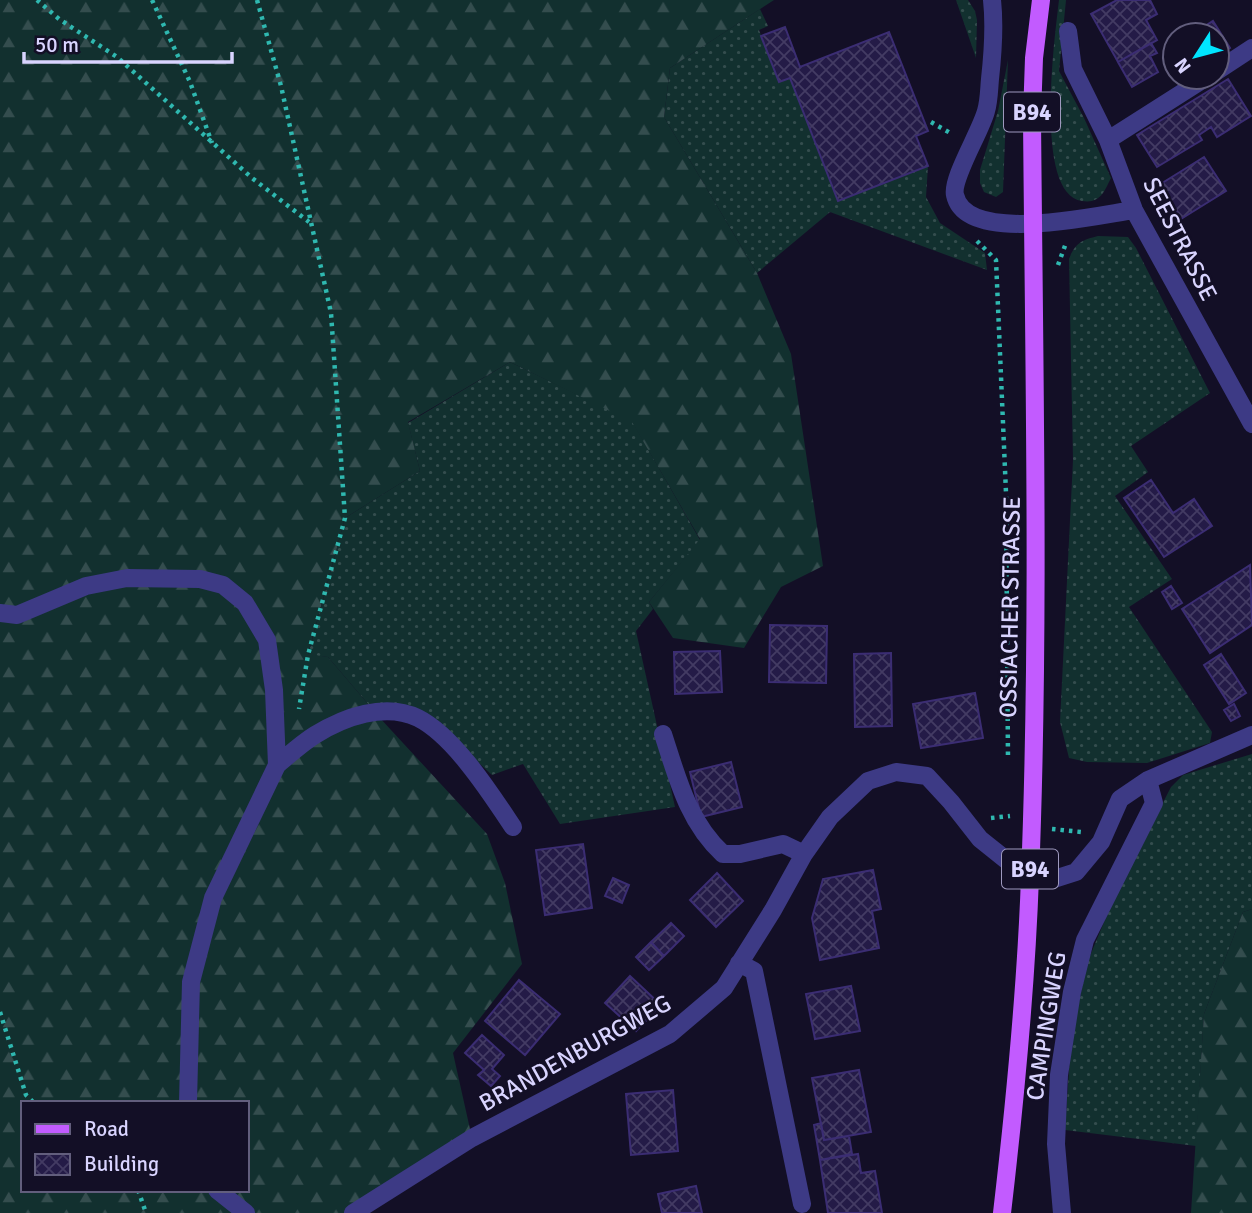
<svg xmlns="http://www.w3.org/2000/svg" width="1252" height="1213" viewBox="0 0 1252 1213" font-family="Signika,sans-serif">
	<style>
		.grass { fill: url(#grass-dots) }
		.forest { fill: url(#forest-firs); fill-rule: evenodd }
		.building { fill: url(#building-cross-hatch); stroke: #3b2d73; stroke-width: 2 }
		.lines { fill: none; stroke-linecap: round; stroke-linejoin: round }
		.path { stroke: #2fb8b0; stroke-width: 4.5; stroke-dasharray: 3.5 5; stroke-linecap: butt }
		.minor { stroke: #3d3a85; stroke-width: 18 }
		.major { stroke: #c25bff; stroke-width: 18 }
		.labels { text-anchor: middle; stroke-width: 5; stroke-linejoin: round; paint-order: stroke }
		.shield { fill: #130f26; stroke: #9e99be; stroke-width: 2 }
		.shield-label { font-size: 23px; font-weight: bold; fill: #d9d4ff }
		.street-label { font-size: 24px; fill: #d9d4ff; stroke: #130f26 }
	</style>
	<defs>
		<pattern id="grass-dots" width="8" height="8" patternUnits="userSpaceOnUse" patternTransform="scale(1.75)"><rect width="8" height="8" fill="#12302f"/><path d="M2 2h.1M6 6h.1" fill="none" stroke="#344d4e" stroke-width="1.8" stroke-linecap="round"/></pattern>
		<pattern id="forest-firs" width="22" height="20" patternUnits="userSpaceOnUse" patternTransform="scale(1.75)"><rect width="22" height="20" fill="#12302f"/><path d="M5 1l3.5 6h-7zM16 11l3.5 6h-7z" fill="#344d4e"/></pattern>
		<pattern id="building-cross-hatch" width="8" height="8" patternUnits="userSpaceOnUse" patternTransform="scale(1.75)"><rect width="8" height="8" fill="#241b47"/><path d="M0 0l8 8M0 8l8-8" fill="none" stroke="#433b63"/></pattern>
	</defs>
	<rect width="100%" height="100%" fill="#130f26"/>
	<path class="grass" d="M956,0h12l7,11 2,9 -1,38z
		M1059,0h7l-7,71 25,47 27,60c-7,14 -11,26 -29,23 -49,-6 -27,-166 -23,-201z
		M760,9l8,17 -9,4 20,52 11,-4 48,123 90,-35 -2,31 14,26 45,30 2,17 -157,-58 -73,61 -93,-156 6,-49z
		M1008,60l-5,132 -7,5 -12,-5 -4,-9v-13l18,-59z
		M1098,236l30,1 8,11 74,145 -79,53 17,26 -33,24 57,83 -43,28 83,125 -2,11 -63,20 -60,-1 -18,-4 -9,-36 13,-262 -4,-201c6,-16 13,-19 29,-23z
		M510,362l122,59 68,119 -51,62 4,7 -17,22 39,176 -115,17 -37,-60 -31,11 -70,-64 -35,-8 -19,1 -40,-47 -20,-2 37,-137 75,-47 -12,-48z
		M1252,754v155l-9,3 -39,102 -8,132 -131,-16 6,-89 16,-78 27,-65 57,-111 12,-12z"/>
	<path class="forest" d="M0,0h774l-104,68 -6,49 93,156 34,81 32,212 -42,21 -37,61 -71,-10 -24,-36 51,-63 -68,-117 -122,-60 -102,60 12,49 -75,47 -37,136 20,3 51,60 108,117 18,49 17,81 -69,89 19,85 -112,75h-360zM23,1103h224v87h-224z
		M1252,909v304h-61l13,-199 39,-102z"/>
	<path class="building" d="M1117,0h33l7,14 -11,6 11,20 -39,22 -27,-48z
		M1213,21l17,27 -13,8v-21h-34l12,-8 2,4z
		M785,27l15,40 89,-35 39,99 -12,5 12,30 -90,35 -48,-123 -11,4 -18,-46z
		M1151,43l6,10 -7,3 8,16 -26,15 -14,-25z
		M1228,79l23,37 -34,21 -6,-10 -12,8 3,5 -45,27 -20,-32z
		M1204,157l22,34 -45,28 -22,-34z
		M1151,480l22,33 21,-14 18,27 -48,31 -40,-59z
		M1250,565l2,60 -42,28 -28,-44z
		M1171,586l11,17 -10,6 -10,-17z
		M770,625l57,1 -1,57 -57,-1z
		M720,651l2,41 -47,2 -1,-42z
		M891,653l1,73 -37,1 -1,-73z
		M1221,654l25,39 -17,11 -25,-39z
		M975,693l8,45 -62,10 -8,-44z
		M1234,704l6,12 -9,5 -7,-11z
		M731,762l11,45 -41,10 -11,-45z
		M583,844l9,64 -47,7 -9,-65z
		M873,870l8,39 -9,2 7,37 -59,12 -8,-42 11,-39z
		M717,873l26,28 -27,26 -26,-27z
		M613,878l16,7 -7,18 -17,-7z
		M671,923l13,13 -20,20 -13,-14z
		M651,942l13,14 -15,14 -13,-13z
		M630,976l31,29 -25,26 -31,-28z
		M519,980l41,34 -35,41 -40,-34z
		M851,986l9,45 -45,8 -9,-45z
		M482,1035l22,20 -12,14 8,7 -9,10 -13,-11 6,-5 -19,-17z
		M859,1070l12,62 -47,8 -12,-62z
		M673,1090l5,61 -47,4 -5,-61z
		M821,1123l3,17 25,-4 3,18 -32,6 -6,-35z
		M858,1154l3,19 14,-2 7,42h-54l-8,-53z
		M696,1186l6,27h-40l-4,-19z"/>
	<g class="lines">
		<path class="path" d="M37,0l22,19 58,38 135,121 57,44
			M152,0l38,82 22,61
			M257,0l24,86 50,227 14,205 -37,137 -9,54
			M931,122l21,12
			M977,241l19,19 10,233 2,267
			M1058,265l8,-22
			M991,818l19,-2
			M1052,829l29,3
			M0,1012l26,83 8,8
			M138,1190l8,23"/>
		<path class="minor" d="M992,0c3,27 1,52 -2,79 -1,11 -1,22 -4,32 -5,20 -35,68 -31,84 11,51 143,20 179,15
			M1068,31l5,38 35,71 26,70 118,214
			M1217,71l35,-23
			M1108,140l99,-63
			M0,613l17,2 69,-29 41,-8 73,1 23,6 22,18 22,37 7,50 3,75 -64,133 -22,84 -3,121
			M663,734c14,43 25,88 60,120h17l43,-10 21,10
			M277,765c12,-10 25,-22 38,-30 29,-18 70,-33 103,-17 36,18 73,76 95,109
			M739,963l15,8 48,233
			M217,1190l29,23
			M353,1213l119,-75 198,-104 54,-46 49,-78 31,-56 26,-37 38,-36 28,-9 31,4 24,26 29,37 50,40 21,1 25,-8 25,-30 19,-43 28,-19 104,-45
			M1062,1213l-6,-69 3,-69 13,-83 13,-52 69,-137 -6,-23"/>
		<path class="major" d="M1002,1213c13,-111 24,-223 28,-336 10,-253 4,-507 2,-761l2,-58 7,-58"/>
	</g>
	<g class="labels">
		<g class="shield">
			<rect x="1004" y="92.5" width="56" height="39" rx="5"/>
			<rect x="1002" y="849.5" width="56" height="39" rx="5"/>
		</g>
		<g class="shield-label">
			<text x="1032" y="120">B94</text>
			<text x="1030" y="877">B94</text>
		</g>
		<g class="street-label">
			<text transform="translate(1180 239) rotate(63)" y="8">SEESTRASSE</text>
			<text transform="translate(1010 607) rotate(-89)" y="8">OSSIACHER STRASSE</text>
			<text transform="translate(1046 1026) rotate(-81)" y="8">CAMPINGWEG</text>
			<text transform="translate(575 1053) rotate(-29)" y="8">BRANDENBURGWEG</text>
		</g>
	</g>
	<rect x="21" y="1101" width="228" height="91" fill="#130f26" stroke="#625e7d" stroke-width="2"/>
	<rect x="35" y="1124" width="35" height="10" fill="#c25bff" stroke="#625e7d" stroke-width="2"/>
	<text x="84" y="1136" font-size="21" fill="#d9d4ff">Road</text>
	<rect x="35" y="1154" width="35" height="21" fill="url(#building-cross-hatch)" stroke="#625e7d" stroke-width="2"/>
	<text x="84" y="1171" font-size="21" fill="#d9d4ff">Building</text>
	<g transform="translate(1196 56) rotate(234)"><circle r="33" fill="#130f26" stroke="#625e7d" stroke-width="2"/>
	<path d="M0-5L12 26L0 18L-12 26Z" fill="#00e5ff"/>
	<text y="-10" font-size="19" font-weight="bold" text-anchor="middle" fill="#d9d4ff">N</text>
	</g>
	<path d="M24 52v10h208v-10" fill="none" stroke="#d9d4ff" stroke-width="3.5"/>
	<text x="35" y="52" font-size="21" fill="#d9d4ff" stroke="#130f26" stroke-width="5" paint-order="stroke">50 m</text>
</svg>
